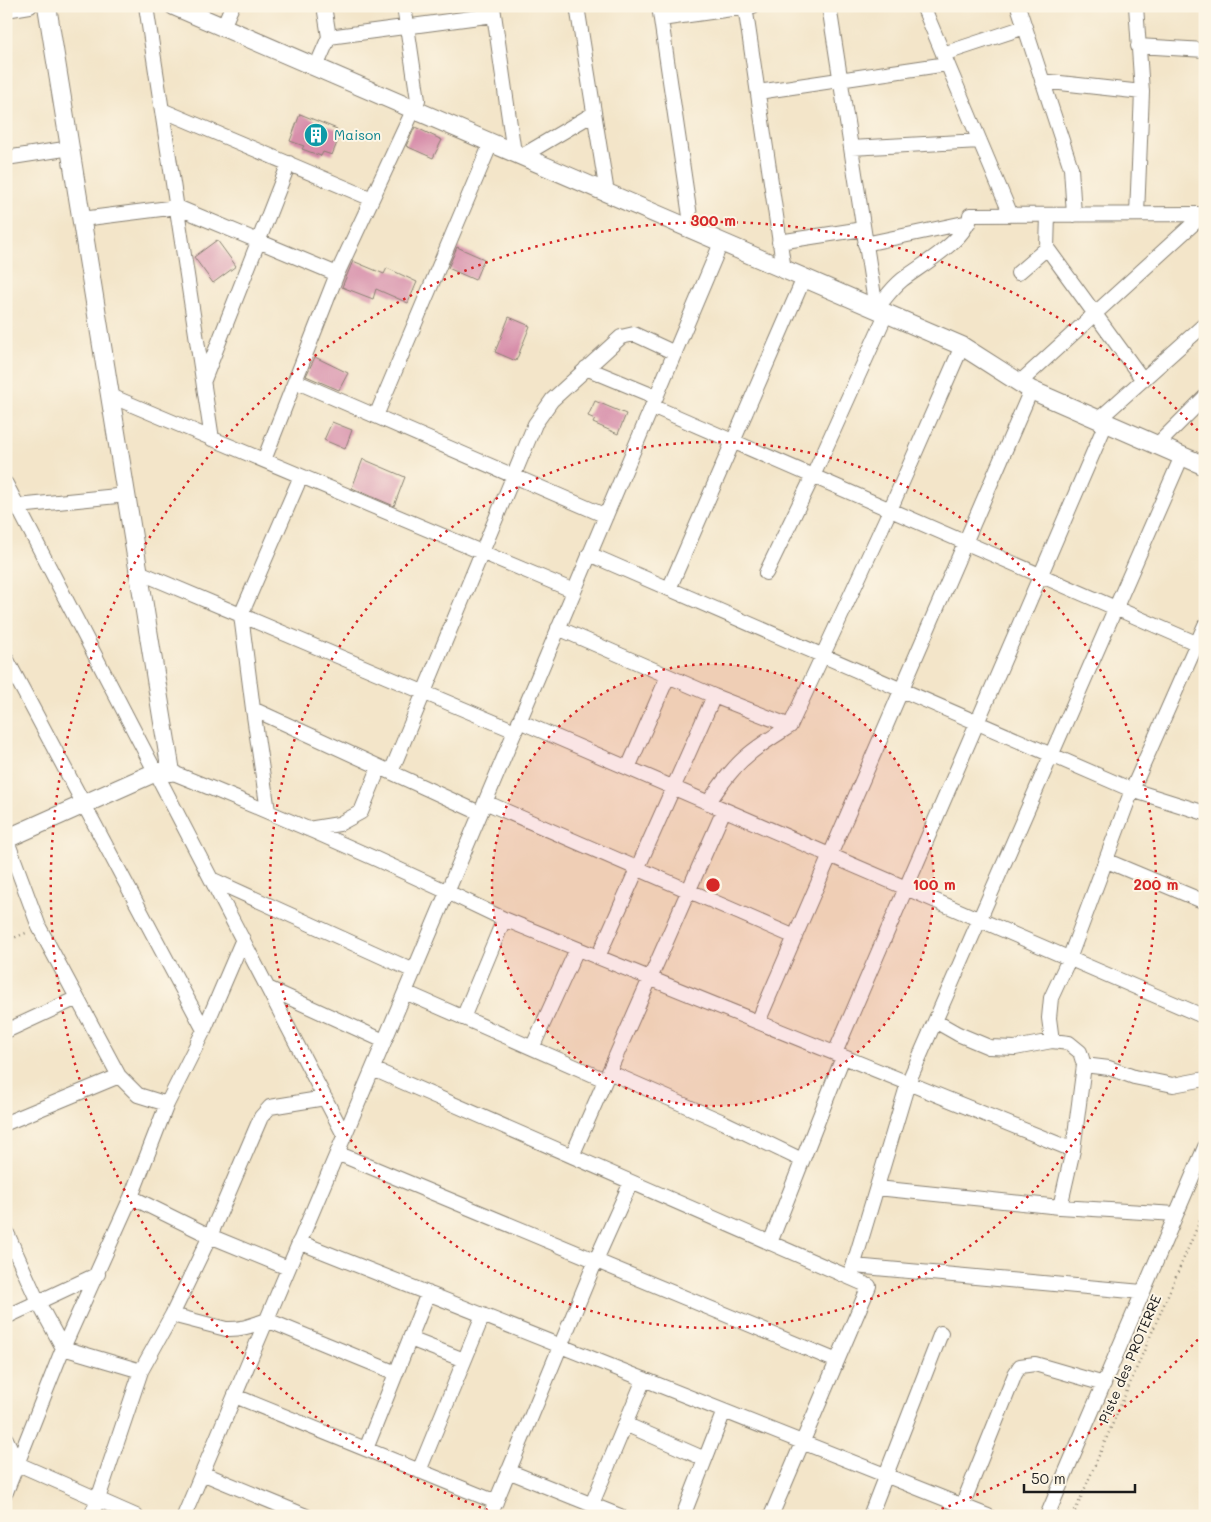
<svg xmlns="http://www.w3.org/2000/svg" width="1211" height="1522" viewBox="0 0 1211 1522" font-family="Mali,sans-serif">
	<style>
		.building { fill: #d78eaa }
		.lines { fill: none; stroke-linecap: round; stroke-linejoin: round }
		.minor-casing { stroke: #888072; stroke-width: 16 }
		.tertiary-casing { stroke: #888072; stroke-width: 20 }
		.path { stroke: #888072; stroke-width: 2.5; stroke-dasharray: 1 4; stroke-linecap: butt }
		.minor { stroke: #fff; stroke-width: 14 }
		.tertiary { stroke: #fff; stroke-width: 18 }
		.ring { fill: none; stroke: #d62828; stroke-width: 2.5; stroke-dasharray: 2.5 5 }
		.labels { text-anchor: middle; stroke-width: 4; stroke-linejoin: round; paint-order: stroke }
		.culture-label { font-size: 14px; fill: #0d838f; stroke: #fcf5e5; text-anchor: start }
		.street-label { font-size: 14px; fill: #1c1c1c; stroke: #fcf5e5 }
		.centre { fill: #d62828; stroke: #fcf5e5; stroke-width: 2.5 }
		.ring-label { font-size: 15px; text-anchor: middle; font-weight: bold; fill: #d62828; stroke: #fcf5e5; stroke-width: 4; stroke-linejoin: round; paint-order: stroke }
	</style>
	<rect width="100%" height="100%" fill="#fcf5e5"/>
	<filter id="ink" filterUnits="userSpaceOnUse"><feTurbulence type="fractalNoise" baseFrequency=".02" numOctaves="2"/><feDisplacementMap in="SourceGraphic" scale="10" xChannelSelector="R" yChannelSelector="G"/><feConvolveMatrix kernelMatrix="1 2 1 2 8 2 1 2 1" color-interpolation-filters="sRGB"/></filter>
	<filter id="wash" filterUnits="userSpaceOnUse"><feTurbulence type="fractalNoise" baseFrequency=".0096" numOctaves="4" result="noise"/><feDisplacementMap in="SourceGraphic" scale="20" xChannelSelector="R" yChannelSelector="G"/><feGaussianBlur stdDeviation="1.12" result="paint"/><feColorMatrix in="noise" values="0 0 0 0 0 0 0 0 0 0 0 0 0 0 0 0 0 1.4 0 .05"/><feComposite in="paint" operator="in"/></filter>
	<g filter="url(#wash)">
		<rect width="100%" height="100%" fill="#f3e5c9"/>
		<g id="blocks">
			<path class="building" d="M300,114l37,15 -1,2 5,2 -9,22 -9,-3 -2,4 -19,-7 2,-3 -14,-5z
				M415,127l27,13 -9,18 -27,-12z
				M217,240l19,26 -23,17 -19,-26z
				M457,247l27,12 -9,21 -27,-12z
				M353,261l31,13 3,-6 30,14 -9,21 -32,-14 -3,10 -31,-12z
				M509,317l21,9 -14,35 -21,-9z
				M315,357l33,16 -9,17 -33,-14z
				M595,401l31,13 -8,20 -25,-11 2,-4 -7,-3z
				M332,422l20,8 -7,19 -21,-9z
				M363,459l42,18 -11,29 -42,-18z"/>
		</g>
	</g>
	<g filter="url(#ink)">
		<use href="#blocks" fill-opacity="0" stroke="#888072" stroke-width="1"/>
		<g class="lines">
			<g class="minor-casing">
				<path id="minor" d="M146,6l66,433
					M577,6l30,187
					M659,6l33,224
					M745,6l39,264
					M829,6l47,303
					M923,6l88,209
					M1018,6l53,162 3,47
					M1136,6l6,86 -5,122
					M493,7l21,146
					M6,10l24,-4
					M661,19l92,-13
					M223,27l9,-21
					M329,37l165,-22
					M1138,46l67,4
					M943,54l82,-27
					M316,67l13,-30 -5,-31
					M1042,81l100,11
					M758,92l189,-28
					M162,110l210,89
					M851,148l129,-7
					M522,156l71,-42
					M6,158l65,-10
					M1048,215l-1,33 96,132
					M82,219l95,-12 160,67
					M779,242l84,-13
					M865,244l104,-22
					M1018,273l29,-25
					M876,309c8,-9 16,-21 26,-29 18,-14 66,-41 68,-65l235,-1
					M586,368l70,29
					M204,380l85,-217
					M295,381l311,135
					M1019,383l185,-169
					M111,396l463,195
					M652,406l553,241
					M376,416l115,-273
					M1099,419l106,-95
					M1157,445l48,-48
					M264,460l73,-186 81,-174 -14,-94
					M6,484l338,651
					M18,506l109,-11
					M589,554l543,236 73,23
					M139,572l376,159
					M766,573l47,-97 73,-162
					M669,589l135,-311
					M558,628l156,68 76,30
					M6,658l198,372
					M253,709l227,104
					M519,721l686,296
					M628,768l40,-92
					M171,772c113,45 224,94 333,147l569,231
					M391,772l144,-348 17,-24 69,-63 13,-3 41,19
					M485,802l310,135
					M708,803c12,-17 24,-35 40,-48 13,-11 28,-20 42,-29l100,-216 72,-164
					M268,811l-15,-102 -12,-94 60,-139
					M308,829l31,-5 22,-12 18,-44
					M6,838l33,89 80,149 19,19 29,9
					M1107,861l98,41
					M211,879l203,92
					M598,957l116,-261
					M268,988l116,53
					M405,992l200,88
					M463,1018l41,-99
					M935,1021l23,13 31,13 26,1 37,-7 17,2 11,9 4,13 -11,85 -13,57
					M758,1022l273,-632
					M6,1031l71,-33
					M1052,1041l-3,-23 2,-20 18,-39 63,-169 73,-165
					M532,1048l45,-99
					M835,1053l271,-630
					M1084,1065l25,3 25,9 39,8 32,-6
					M373,1069l496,217 -98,230
					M609,1072l114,50 79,38
					M6,1123l113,-47
					M337,1153l500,208
					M572,1156l152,-346
					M877,1188l183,19 116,7
					M131,1197l79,39 78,32
					M6,1231l32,71 25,46 78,23
					M299,1242l689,274
					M770,1243l73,-186
					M854,1266l288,26
					M850,1277l58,-194 274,-627
					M172,1315l54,14c15,1 27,-4 41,-9l129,53
					M6,1317l92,-43
					M410,1339l54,21
					M235,1396l261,106
					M625,1424l80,35
					M6,1439l12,25 118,52
					M366,1449l62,-156
					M419,1471l64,-156
					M508,1471l112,45
					M202,1473l104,43
					M6,1492l57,-144 68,-151 36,-93 37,-74 39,-91
					M592,1504l52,-125
					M91,1516l7,-17 43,-128 31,-56 38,-79 51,-119 9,-10 55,-9
					M184,1516l537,-1273
					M490,1516l106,-256 35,-78
					M683,1516l41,-105
					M870,1516l71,-183
					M958,1516l57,-142 5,-8 15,-2 69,20
					M1047,1516l158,-369"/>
			</g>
			<g class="tertiary-casing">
				<path id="tertiary" d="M174,6l788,340 69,44 174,76
					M6,839l150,-67h15l-124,-766"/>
			</g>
			<path class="path" d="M6,941l20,-8
				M1073,1516l132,-307"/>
			<use href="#minor" class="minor"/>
			<use href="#tertiary" class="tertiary"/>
		</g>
	</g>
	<circle cx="713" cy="885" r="221" fill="#d62828" fill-opacity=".12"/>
	<g class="ring">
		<circle cx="713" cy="885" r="221"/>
		<circle cx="713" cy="885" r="443"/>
		<path d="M1203 1334A664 664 0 0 1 924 1515M502 1515A664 664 0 1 1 1203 436"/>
	</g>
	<defs>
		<g id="building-disc" transform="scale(1.25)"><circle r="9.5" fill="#0f9aa8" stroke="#fcf5e5"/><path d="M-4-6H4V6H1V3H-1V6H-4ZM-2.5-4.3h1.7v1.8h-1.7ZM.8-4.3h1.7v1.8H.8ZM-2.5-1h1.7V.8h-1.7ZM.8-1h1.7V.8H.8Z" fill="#fff"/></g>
	</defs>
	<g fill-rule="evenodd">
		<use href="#building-disc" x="316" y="135"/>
	</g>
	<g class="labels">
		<g class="culture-label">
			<text x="334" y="140">Maison</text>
		</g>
		<g class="street-label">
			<text transform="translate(1130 1359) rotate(-67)" y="5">Piste des PROTERRE</text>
		</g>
	</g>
	<circle cx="713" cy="885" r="8" class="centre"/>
	<g class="ring-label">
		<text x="713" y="226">300 m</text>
		<text x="934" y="890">100 m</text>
		<text x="1156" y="890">200 m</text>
	</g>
	<rect width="1211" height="1522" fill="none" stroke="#fcf5e5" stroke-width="25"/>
	<path d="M1024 1484v8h111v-8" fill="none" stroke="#1c1c1c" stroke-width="2.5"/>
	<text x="1031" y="1484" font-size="15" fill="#1c1c1c" stroke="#fcf5e5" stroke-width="4" paint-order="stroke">50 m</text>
</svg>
